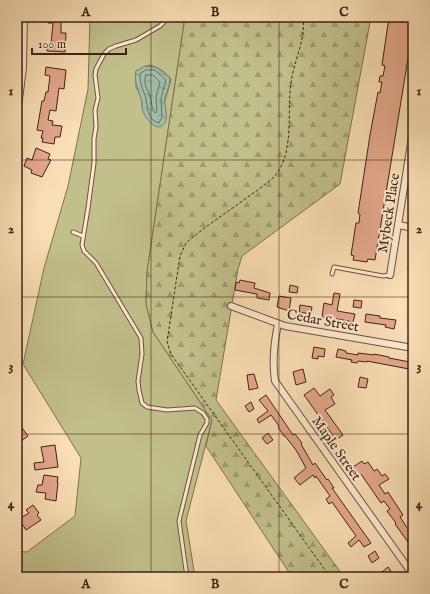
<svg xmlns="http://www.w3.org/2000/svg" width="430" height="594" viewBox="0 0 430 594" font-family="'IM FELL English',serif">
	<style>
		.grass { fill: #c1c08b; stroke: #807150; fill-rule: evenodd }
		.forest { fill: url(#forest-firs); stroke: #807150 }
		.water { fill: url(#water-ripples); stroke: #797f6e }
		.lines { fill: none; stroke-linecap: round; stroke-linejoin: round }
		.shore { stroke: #6f705f; stroke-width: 1 }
		.building { fill: #e4a88d; stroke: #3f2216 }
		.lane-casing { stroke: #6e513e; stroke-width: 5 }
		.street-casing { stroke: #6e513e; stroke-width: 8 }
		.path { stroke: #3f2216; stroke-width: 1; stroke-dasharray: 3 2; stroke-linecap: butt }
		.lane { stroke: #fceacf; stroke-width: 3 }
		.street { stroke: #fceacf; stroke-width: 6 }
		.grid { fill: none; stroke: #3f2216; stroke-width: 1; stroke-opacity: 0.55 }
		.labels { text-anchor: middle; stroke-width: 4; stroke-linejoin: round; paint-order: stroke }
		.street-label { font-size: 14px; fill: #3f2216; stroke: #fceacf }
		.neatline { fill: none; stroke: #3f2216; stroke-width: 1.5 }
		.grid-label { font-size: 13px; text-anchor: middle; font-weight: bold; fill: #3f2216 }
	</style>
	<defs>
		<pattern id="forest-firs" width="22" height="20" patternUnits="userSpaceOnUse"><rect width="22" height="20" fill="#c1c08b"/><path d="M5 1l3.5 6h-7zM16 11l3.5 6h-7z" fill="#9e9c71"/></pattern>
		<pattern id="water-ripples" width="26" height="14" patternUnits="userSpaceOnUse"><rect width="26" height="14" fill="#9fbda8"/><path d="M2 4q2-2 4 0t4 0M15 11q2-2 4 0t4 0" fill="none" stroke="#839988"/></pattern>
	</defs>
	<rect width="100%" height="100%" fill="#fadeb5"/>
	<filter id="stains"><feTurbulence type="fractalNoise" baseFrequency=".005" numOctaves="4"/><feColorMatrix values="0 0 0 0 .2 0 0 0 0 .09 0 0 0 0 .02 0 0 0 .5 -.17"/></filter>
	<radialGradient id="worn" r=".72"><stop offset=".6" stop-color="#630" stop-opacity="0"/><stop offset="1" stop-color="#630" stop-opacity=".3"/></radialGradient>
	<path class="grass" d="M90,17h95l-38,255 -1,32 7,28 59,88 -26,101 9,56h-178v-26l10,1 48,-36 6,-58 -58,-94 21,-96 24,-82 20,-97zM149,65c8,1 19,8 22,15l-6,21 -20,14 -3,-8v-8l-6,-12v-16z"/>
	<path class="forest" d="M185,17h186l-31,167 -98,72 -4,13 -22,131 128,177h-52l-86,-131 6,-26 -59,-88 -7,-28 1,-32z"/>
	<path class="water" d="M145,66l11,1 14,11c0,7 -3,13 -5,19 -2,10 7,24 -5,30 -9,0 -16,-11 -18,-19 0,-3 1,-6 -1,-9 -3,-10 -7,-17 -5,-28z"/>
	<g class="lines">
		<path class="shore" d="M146,70h9l11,10 -5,18 1,19 -3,6c-12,-3 -11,-15 -13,-24 -3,-11 -6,-12 -6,-25z
			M146,75h7l7,7 -4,15 1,14 -1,2 -2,-1c-3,-5 -2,-10 -4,-15 -2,-8 -8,-14 -4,-22z"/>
	</g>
	<path class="building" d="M48,17h17v5h-4v11h5l-1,19 -18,-1v-7h4l2,-21h-5z
		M389,17h24v11l-38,232 -7,-1 -1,3 -14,-2 1,-4 -3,-1 5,-32h3l1,-9 -2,-1 12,-78 8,-43 2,1 2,-11h-3l1,-6h3l2,-10 -3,-1z
		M46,67l20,3 -2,19 -5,-1 -3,23 -6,-1 -2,10 5,1 -1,4 10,1 -2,11h-5l-1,7 -12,-2 1,-4h-2l2,-7 -6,-1 5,-29h2l2,-9h2l2,-16 -5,-1z
		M36,148l14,6 -2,5 3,1 -9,17 -11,-4 1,-3 -8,-4 3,-8 5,2z
		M410,254h3v15l-5,-1z
		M240,280l15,3 -1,5 16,5 -1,7 -12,-2v-4l-22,-4 1,-8 3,1z
		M290,285l8,2 -1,6 -8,-1z
		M334,293l6,1 -3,17 18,3 -2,8 -21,-4 -1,3 -6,-1 1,-2 -4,-1 2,-14 8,2z
		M279,296l12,2 -2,13 -12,-4z
		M354,300l8,1 -1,7 -8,-1z
		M300,305l12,2 -1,7 -12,-2z
		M366,314l14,2v2l16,2 -2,9 -9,-2 1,-2 -21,-3z
		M314,347l11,2 -1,8 -6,-1v3l-6,-1z
		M338,349l8,2v2l12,2v-2l16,2v-1l15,3v1l21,4 -1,7 -42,-8v1l-9,-1 -1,2 -6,-1 1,-2 -16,-3z
		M303,369l3,13 -10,3 -3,-13z
		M254,374l4,14 -9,2 -2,-15z
		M360,377l8,2 -2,9 -8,-1z
		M314,388l6,8 10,-7 4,6 -3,2 4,7 -10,6 18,25 -7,5 -32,-45z
		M266,395l27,40 2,-1 7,9 -1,1 12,21 2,-2 12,17 1,-1 6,9h-2l39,55 -7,4 -5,-7 -8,7 -3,-4 8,-7 -24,-34 -3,2 -3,-5 4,-3 -14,-20 -1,2 -2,-3 -13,10 -6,-7 12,-10 -10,-18 -11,-14h-1l-6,-9 1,-1 -8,-11 -12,8 -2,-4 11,-8 -9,-11z
		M251,402l3,7 -5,3 -4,-6z
		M17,421l11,15 -11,8z
		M268,433l5,7 -6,4 -5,-6z
		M55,445l3,22 -23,3 -1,-7 10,-1 -3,-15z
		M362,461l2,3 4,-2 6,9 3,-2 5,7 3,-2 4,5 -10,6 6,9 3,-2 15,23 -3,2 8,12 5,-4v24l-18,-25 1,-1 -9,-12 3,-2 -6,-8 -3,2 -20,-29 -3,1 -5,-8z
		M44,475l14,2 -1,5h1l-2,19 -11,-2 1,-6 -10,-1 2,-7h4z
		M33,505l6,8 -2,2 4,5 -15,10 -7,-11 10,-6 -3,-3z
		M375,551l4,7 -7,5 -4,-7z
		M388,567l7,10h-9l-4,-5z"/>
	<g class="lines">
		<g class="lane-casing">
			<path id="lane" d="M169,17l-9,9 -24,14 -20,6 -7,3 -5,5 -8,15 -1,6 3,23 -3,12 1,17 -2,12v24l-6,45 -6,37 2,6 12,12 45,75 1,16 -4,27 1,9 3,13 5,4 20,3 28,-2 8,5 4,6v4l-7,12 -21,86 8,56
				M73,232l10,4
				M332,274l2,-7 49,9 7,-1"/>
		</g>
		<g class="street-casing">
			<path id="street" d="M17,115l6,-47 1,-51
				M399,225l14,3
				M390,275l23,-144
				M231,306l54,20 128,22
				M278,324c-4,19 -6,38 -3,57l138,194"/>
		</g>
		<path class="path" d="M303,17c3,23 -9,43 -12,66 -3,21 0,43 -4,64 -1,10 -6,22 -13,30 -9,8 -19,15 -29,22 -20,15 -41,28 -59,44l-6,13 -13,86 4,12 159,223"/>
		<use href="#lane" class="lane"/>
		<use href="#street" class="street"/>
	</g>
	<path class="grid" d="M151,17v560M279,17v560M17,160h396M17,297h396M17,434h396"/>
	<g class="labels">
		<g class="street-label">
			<text transform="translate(388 213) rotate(-81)" y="5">Mybeck Place</text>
			<text transform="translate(323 320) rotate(10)" y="5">Cedar Street</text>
			<text transform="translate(337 448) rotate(55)" y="5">Maple Street</text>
		</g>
	</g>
	<rect width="430" height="594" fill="none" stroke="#fadeb5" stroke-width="44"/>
	<path d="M32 48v6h94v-6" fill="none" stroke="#3f2216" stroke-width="2"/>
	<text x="38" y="48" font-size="12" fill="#3f2216" stroke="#fceacf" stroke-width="3" paint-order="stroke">100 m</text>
	<rect x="22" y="22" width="386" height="550" class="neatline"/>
	<g class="grid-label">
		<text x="86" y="16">A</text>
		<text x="215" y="16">B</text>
		<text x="344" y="16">C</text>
		<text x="11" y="95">1</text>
		<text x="419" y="95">1</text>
		<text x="11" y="233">2</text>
		<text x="419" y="233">2</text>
		<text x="11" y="370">3</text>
		<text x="419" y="370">3</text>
		<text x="11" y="508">4</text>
		<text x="419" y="508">4</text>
		<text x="86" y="588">A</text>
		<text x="215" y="588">B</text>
		<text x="344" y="588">C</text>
	</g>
	<rect width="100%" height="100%" filter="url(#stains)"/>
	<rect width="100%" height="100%" fill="url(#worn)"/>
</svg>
